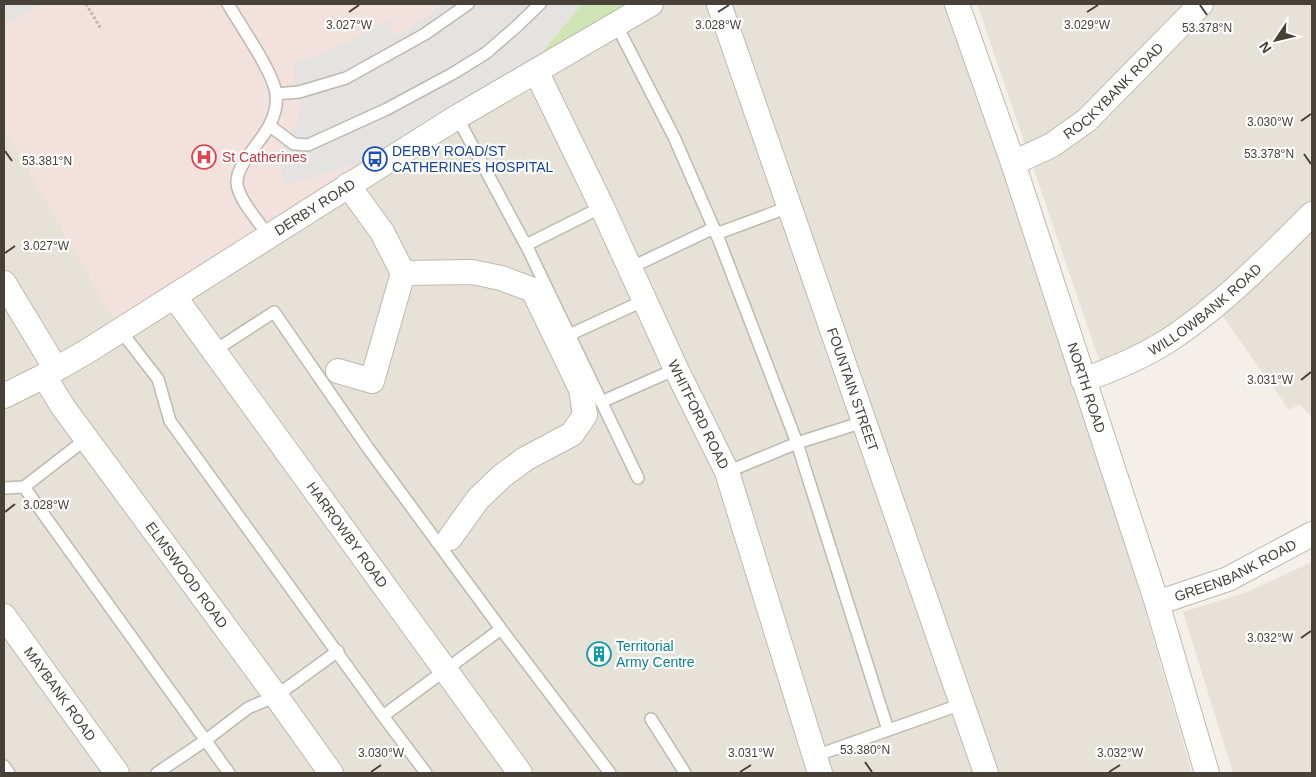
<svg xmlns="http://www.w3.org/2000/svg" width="1316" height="777" viewBox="0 0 1316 777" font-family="Helvetica,sans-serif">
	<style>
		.residential { fill: #e7e2d8 }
		.medical { fill: #f3e1de }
		.green { fill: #cfe5b5 }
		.parking { fill: #e5e3e1 }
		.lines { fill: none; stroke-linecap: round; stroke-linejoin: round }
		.lane-casing { stroke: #bfb8ac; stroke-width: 14 }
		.street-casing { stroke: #bfb8ac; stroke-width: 26 }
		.path { stroke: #bfb49f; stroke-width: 3; stroke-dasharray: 2.5 2.5; stroke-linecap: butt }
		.lane { stroke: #fff; stroke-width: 11 }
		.street { stroke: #fff; stroke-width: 24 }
		.ticks { fill: none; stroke: #474138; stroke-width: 2 }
		.labels { text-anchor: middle; stroke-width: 4.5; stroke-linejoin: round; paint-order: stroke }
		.street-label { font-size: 14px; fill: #474138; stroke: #fff }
		.transit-label { font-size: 14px; fill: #164399; stroke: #fff; text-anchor: start }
		.health-label { font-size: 14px; fill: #be3a42; stroke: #fff; text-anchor: start }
		.culture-label { font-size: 14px; fill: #0d838f; stroke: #fff; text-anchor: start }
		.ticks-label { font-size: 12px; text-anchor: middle; fill: #474138; stroke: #fff; stroke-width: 4.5; stroke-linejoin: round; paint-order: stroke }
	</style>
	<rect width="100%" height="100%" fill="#f4f0e9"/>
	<path class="residential" d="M666,4h278l58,163 137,422 53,184h-1188v-644l553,-68z
		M977,4h335v414l-12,-14 -11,6 -74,-105 -109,75z
		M1312,562v211h-79l-50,-161 64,-20z"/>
	<path class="medical" d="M4,4h624l-508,326 -116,-201z"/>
	<path class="green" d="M582,4l44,1 -95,60z"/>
	<path class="parking" d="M4,4h38l-38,22z
		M441,4h141l-51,61 -80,47 -95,52 -71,21 -8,-29 22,-37 1,-17 -8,-37 56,-23 40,-22 8,16 23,-14z"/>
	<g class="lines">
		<g class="lane-casing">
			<path id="lane" d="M228,4c12,21 46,69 48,90 5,38 -40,62 -39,89 1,16 22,39 31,52
				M616,24l58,113 45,103 78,203 91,287
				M276,94l23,-2 47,-14 79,-44 43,-30
				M457,117l72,134 109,227
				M270,126l24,18 14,1 79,-36 65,-35 34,-21 30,-26 24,-23
				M716,234l73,-27
				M526,245l76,-38
				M630,268l84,-40
				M120,330l38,49 12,42 213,295 43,57
				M569,335l76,-35
				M214,351l60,-39 94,136 133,181 109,144
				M601,402l75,-33
				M727,472l70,-29 66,-21
				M24,487l62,-48
				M4,488l20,-1 205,286
				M383,716l118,-87
				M651,719l34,54
				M815,756l147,-52
				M4,766l5,7
				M157,773l49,-33 42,-32 28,-12 62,-45"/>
		</g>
		<g class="street-casing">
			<g id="street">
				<path id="s1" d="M719,4l267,769"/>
				<path id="s2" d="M957,4l56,159 144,440 50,170"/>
				<path id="s3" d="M536,71l66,136 74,162 51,103 93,301"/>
				<path id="s4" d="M1013,163l39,-18 35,-25 114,-116"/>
				<path d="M403,273l69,-1 29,6 32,12 48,99 4,26 -13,19 -47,25 -23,17 -24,23 -28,39"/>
				<path d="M4,283l52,86"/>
				<path id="s5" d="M174,296l346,477"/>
				<path d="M338,371l34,10 31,-108 -21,-41 -34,-47"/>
				<path id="s6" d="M44,376l19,31 213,289 55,77"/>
				<path id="s7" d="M1083,380c29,-10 57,-22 83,-38 53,-34 102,-84 146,-128"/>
				<path id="s8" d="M4,396l40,-20 42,-24 371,-235 194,-113"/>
				<path id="s9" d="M1157,603l71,-24 84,-45"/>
				<path id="s10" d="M4,616l113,157"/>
			</g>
		</g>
		<path class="path" d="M86,4l15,25"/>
		<use href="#lane" class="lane"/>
		<use href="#street" class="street"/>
	</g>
	<path class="ticks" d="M1200,5l7,10M349,12l10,-7M718,12l11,-7M1087,12l11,-7M1301,121l10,-7M5,151l7,10M1304,154l7,10M5,253l10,-7M1301,380l10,-8M5,512l10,-8M1301,638l10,-7M865,762l7,10M371,772l10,-7M740,772l11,-7M1109,772l11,-7"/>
	<defs>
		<g id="hospital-ring" transform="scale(1.25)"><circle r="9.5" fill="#fff" stroke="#e0444e" stroke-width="1.5"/><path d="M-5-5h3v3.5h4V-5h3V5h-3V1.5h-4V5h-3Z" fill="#e0444e"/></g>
		<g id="bus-ring" transform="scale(1.25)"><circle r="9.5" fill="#fff" stroke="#1a4fb4" stroke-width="1.5"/><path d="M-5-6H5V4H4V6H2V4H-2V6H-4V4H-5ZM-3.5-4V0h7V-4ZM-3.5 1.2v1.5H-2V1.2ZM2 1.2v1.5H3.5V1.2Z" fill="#1a4fb4"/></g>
		<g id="building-ring" transform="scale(1.25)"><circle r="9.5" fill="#fff" stroke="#0f9aa8" stroke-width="1.5"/><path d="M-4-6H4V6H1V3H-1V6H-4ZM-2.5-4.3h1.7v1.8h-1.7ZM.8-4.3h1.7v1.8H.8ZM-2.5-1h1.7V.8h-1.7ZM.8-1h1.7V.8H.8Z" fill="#0f9aa8"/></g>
	</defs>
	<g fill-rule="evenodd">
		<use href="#hospital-ring" x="204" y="157"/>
		<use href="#bus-ring" x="375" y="159"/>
		<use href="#building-ring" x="599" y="654"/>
	</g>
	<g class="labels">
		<g class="street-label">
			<text dy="5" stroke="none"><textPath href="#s4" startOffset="125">ROCKYBANK ROAD</textPath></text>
			<text dy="5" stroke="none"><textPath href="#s8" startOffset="364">DERBY ROAD</textPath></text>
			<text dy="5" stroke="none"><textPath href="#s7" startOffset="142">WILLOWBANK ROAD</textPath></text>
			<text dy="5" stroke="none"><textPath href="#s2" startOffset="405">NORTH ROAD</textPath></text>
			<text dy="5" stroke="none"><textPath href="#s1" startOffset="408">FOUNTAIN STREET</textPath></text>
			<text dy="5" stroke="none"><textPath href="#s3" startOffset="380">WHITFORD ROAD</textPath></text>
			<text dy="5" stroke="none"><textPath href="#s5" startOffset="295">HARROWBY ROAD</textPath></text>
			<text dy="5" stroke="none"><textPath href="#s9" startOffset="85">GREENBANK ROAD</textPath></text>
			<text dy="5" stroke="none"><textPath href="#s6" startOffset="245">ELMSWOOD ROAD</textPath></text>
			<text dy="5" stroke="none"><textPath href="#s10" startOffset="96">MAYBANK ROAD</textPath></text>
		</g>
		<g class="transit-label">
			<text x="392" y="156">DERBY ROAD/ST<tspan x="392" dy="16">CATHERINES HOSPITAL</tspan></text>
		</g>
		<g class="health-label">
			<text x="222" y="162">St Catherines</text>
		</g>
		<g class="culture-label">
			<text x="616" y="651">Territorial<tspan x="616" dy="16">Army Centre</tspan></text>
		</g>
	</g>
	<g class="ticks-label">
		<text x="349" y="29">3.027°W</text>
		<text x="718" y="29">3.028°W</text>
		<text x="1087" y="29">3.029°W</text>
		<text x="1207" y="32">53.378°N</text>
		<text x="1270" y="126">3.030°W</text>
		<text x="1269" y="158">53.378°N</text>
		<text x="47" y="165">53.381°N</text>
		<text x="46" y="250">3.027°W</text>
		<text x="1270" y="384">3.031°W</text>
		<text x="46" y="509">3.028°W</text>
		<text x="1270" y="642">3.032°W</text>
		<text x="865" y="754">53.380°N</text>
		<text x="381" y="757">3.030°W</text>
		<text x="751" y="757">3.031°W</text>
		<text x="1120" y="757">3.032°W</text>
	</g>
	<rect width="1316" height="777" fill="none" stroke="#474138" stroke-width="10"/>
	<g transform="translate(1276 40) rotate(235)" stroke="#ffffff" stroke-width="4" paint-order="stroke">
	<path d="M0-4L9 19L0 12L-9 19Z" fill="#474138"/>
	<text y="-8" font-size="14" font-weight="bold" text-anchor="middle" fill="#474138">N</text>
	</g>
</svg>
